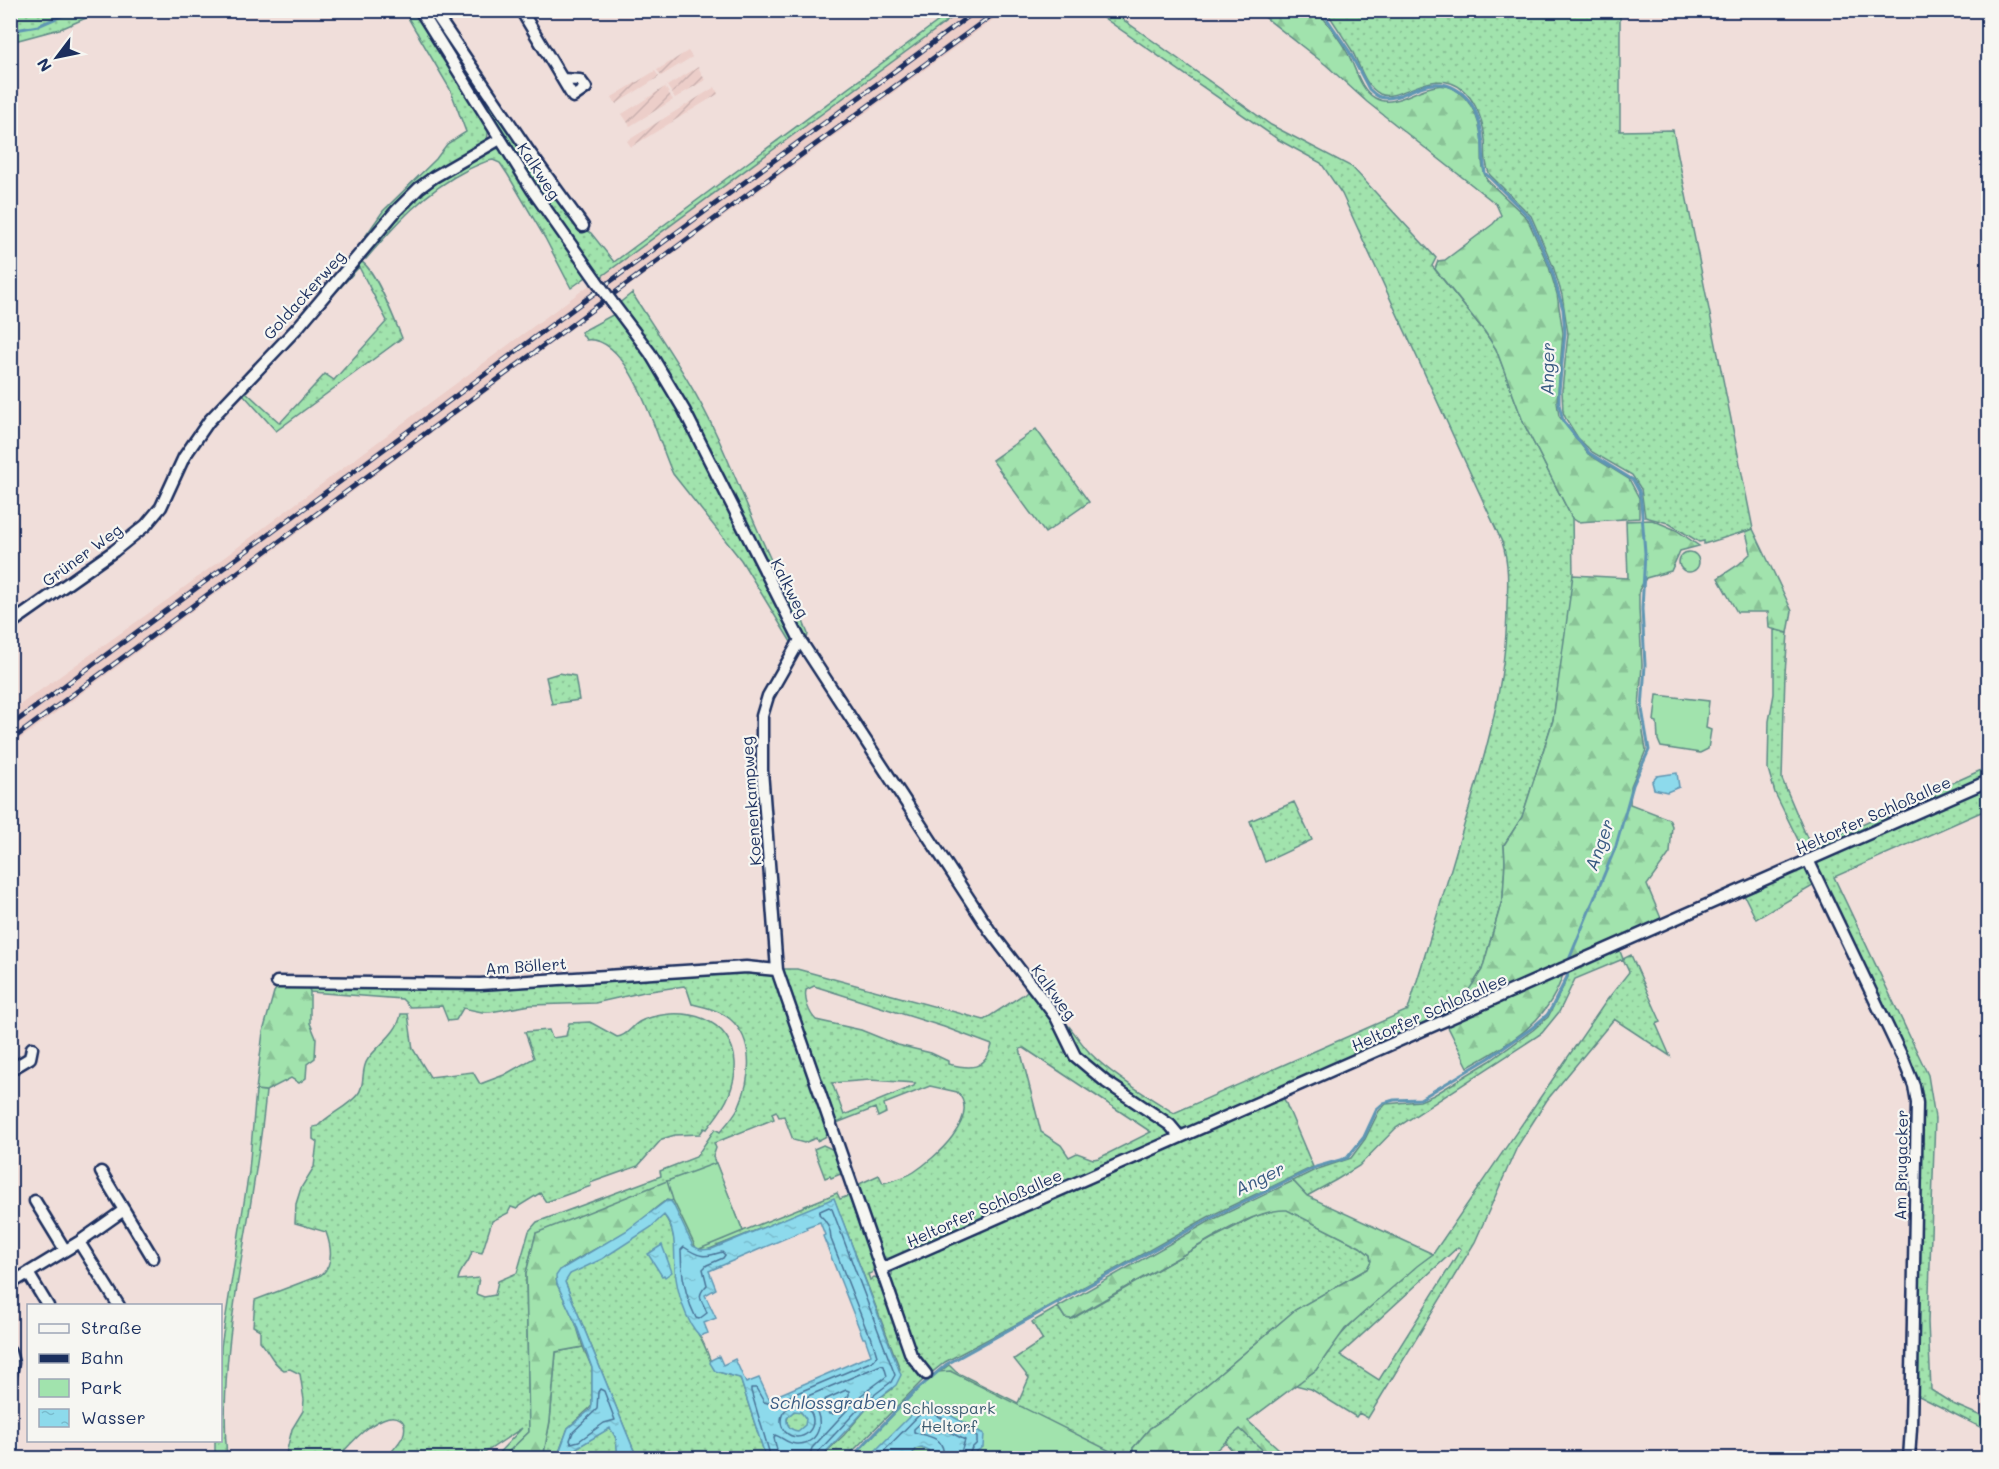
<svg xmlns="http://www.w3.org/2000/svg" width="1999" height="1469" viewBox="0 0 1999 1469" font-family="Mali,sans-serif">
	<style>
		.built { fill: #eccec9 }
		.industrial { fill: url(#industrial-furrows) }
		.grass { fill: url(#grass-dots); stroke: #5e8986; stroke-width: 1.5; fill-rule: evenodd }
		.forest { fill: url(#forest-firs); stroke: #5e8986; stroke-width: 1.5 }
		.green { fill: #a1e3ad; stroke: #5e8986; stroke-width: 1.5 }
		.water { fill: url(#water-ripples); stroke: #5f96b3; stroke-width: 1.5; fill-rule: evenodd }
		.lines { fill: none; stroke-linecap: round; stroke-linejoin: round }
		.shore { stroke: #497397; stroke-width: 1.5 }
		.stream { stroke: #5f96b3; stroke-width: 3 }
		.minor-casing { stroke: #1b2f5e; stroke-width: 15 }
		.minor { stroke: #f6f6f2; stroke-width: 10 }
		.rail-casing { stroke: #1b2f5e; stroke-width: 5 }
		.rail { stroke: #f6f6f2; stroke-width: 3; stroke-dasharray: 9; stroke-linecap: butt }
		.minor-bridge-casing { stroke: #1b2f5e; stroke-width: 15; stroke-linecap: butt }
		.minor-bridge { stroke: #f6f6f2; stroke-width: 10 }
		.labels { text-anchor: middle; stroke-width: 4.5; stroke-linejoin: round; paint-order: stroke }
		.street-label { font-size: 16px; fill: #1b2f5e; stroke: #f6f6f2 }
		.park-label { font-size: 16px; fill: #3c5c72; stroke: #f6f6f2 }
		.water-label { font-size: 18px; font-style: italic; fill: #385a82; stroke: #f6f6f2 }
	</style>
	<defs>
		<pattern id="industrial-furrows" width="10" height="10" patternUnits="userSpaceOnUse" patternTransform="scale(1.5)"><rect width="10" height="10" fill="#eccec9"/><path d="M-1 1l2-2M0 10L10 0M9 11l2-2" fill="none" stroke="#cab1af"/></pattern>
		<pattern id="grass-dots" width="8" height="8" patternUnits="userSpaceOnUse" patternTransform="scale(1.5)"><rect width="8" height="8" fill="#a1e3ad"/><path d="M2 2h.1M6 6h.1" fill="none" stroke="#8ac397" stroke-width="1.8" stroke-linecap="round"/></pattern>
		<pattern id="forest-firs" width="22" height="20" patternUnits="userSpaceOnUse" patternTransform="scale(1.5)"><rect width="22" height="20" fill="#a1e3ad"/><path d="M5 1l3.5 6h-7zM16 11l3.5 6h-7z" fill="#8ac397"/></pattern>
		<pattern id="water-ripples" width="26" height="14" patternUnits="userSpaceOnUse" patternTransform="scale(1.5)"><rect width="26" height="14" fill="#8ddaec"/><path d="M2 4q2-2 4 0t4 0M15 11q2-2 4 0t4 0" fill="none" stroke="#79bbcd"/></pattern>
	</defs>
	<rect width="100%" height="100%" fill="#f0deda"/>
	<filter id="ink" filterUnits="userSpaceOnUse"><feTurbulence type="fractalNoise" baseFrequency=".0167" numOctaves="2"/><feDisplacementMap in="SourceGraphic" scale="12" xChannelSelector="R" yChannelSelector="G"/><feConvolveMatrix kernelMatrix="1 2 1 2 8 2 1 2 1" color-interpolation-filters="sRGB"/></filter>
	<g filter="url(#ink)">
		<path class="built" d="M961,11h44l-391,286 -603,449v-35l159,-113 261,-196z"/>
		<path class="industrial" d="M688,51l4,6 -31,19 -4,-6z
			M698,67l7,13 -30,18 -8,-12z
			M655,71l4,6 -43,27 -4,-7z
			M665,87l8,13 -43,26 -8,-12z
			M715,87l3,7 -87,53 -4,-6z"/>
		<path class="grass" d="M10,11l1,-1 91,1 -39,17 -52,14z
			M404,11h14l71,115 -2,15 -38,24 -96,89 30,-43 53,-52 11,-15 19,-12 -16,-43z
			M422,11h9l151,216 9,6 23,29 338,-251h9l-363,268 -37,-50z
			M1094,11h17l160,114 81,42 84,91 -4,8 53,66 11,17 28,75 48,94 1,57 -2,23 -18,122 -31,97 -18,28 1,16 -2,36 -21,73 -18,29 4,9 -278,122 -15,-4 -91,-64 -30,-51c15,11 23,28 36,42 24,24 55,41 84,60l234,-103c17,-55 34,-110 50,-165 24,-78 49,-158 49,-240 1,-21 2,-43 -5,-63l-160,-348 -21,-31 -42,-23z
			M1326,11h294v120l53,-1 80,399 -49,15v-3l-5,1 -31,-19 -23,-6 -4,-28 -9,-14 -40,-23 -14,-14 -12,-19 -3,-7 -1,-22 6,-56 -6,-39 -9,-29 -22,-50 -41,-41c-6,-12 -4,-24 -5,-36 -2,-21 -13,-49 -34,-56 -25,-9 -55,19 -71,11 -17,-9 -20,-30 -29,-45 -9,-13 -16,-26 -25,-38z
			M492,148l9,1 88,126 -18,13 -26,-50 -37,-63 -8,-12 -7,-3c-9,1 -17,6 -26,10 -42,21 -71,54 -101,89l-1,-4 55,-65z
			M362,262c14,9 33,59 40,76l-126,93 -33,-37 -1,-4 117,-127zM359,267l28,54 -53,59 -9,-6 -45,49 -34,-31z
			M632,293c30,47 63,94 86,145 28,61 50,125 85,183l5,13 -1,5h-4l-116,-227 -70,-107z
			M618,312l46,68 131,260 -1,7 -53,-87 -68,-86c-15,-30 -41,-140 -87,-134l-5,-8z
			M1774,629l14,4 -3,40 -3,106 29,68 177,-80v11l-172,76 -4,-2 -2,-5 -5,7 -30,-61 -7,-24 1,-48 5,-27z
			M559,673l16,3 4,24 -27,4 -6,-27z
			M1988,783v26l-154,68 94,198 7,43 -7,204 3,68 22,14 35,15v12l-73,-37 4,-292 -103,-231 1,-10z
			M1294,802l18,38 -47,22 -15,-41z
			M1807,866l11,17 -62,36 -14,-28z
			M1618,946l5,13 8,-4 30,67 -5,2 14,32 -56,-37 -67,81 -30,47 -42,95 -107,176 -9,-5 -3,4 -45,-28 -16,-4 21,-15 22,-32 16,-17 63,-56 16,-11 174,-254 22,-28 -6,-13 -48,20 -16,33 -17,21 -146,95 -37,38 -23,14 -29,16 -14,-15 22,-11 36,-12 14,-19 14,-28 7,-7 34,-3 14,-6 56,-34 43,-31 15,-13 20,-40 1,-8zM1458,1247l3,2 -82,131 -39,-25z
			M747,968l28,6 55,156 -5,7 -8,4 -1,-3 -12,5 -11,-3 -9,-24 -5,1 -3,-6 -4,2 2,6 -60,24 2,5 -3,9 30,74 94,-38 3,6 13,-5 22,70 -3,9 -4,1 2,6 4,-3 8,2 43,99 -79,80h-26l24,-23 25,-29 23,-17 8,-20 -66,-170 -127,51 -12,-2 -4,-3 -20,-44 5,-4 -140,36 -10,40 3,159 -27,26h-8l28,-30 -45,30h-91c6,-7 13,-14 17,-22 6,-16 -6,-23 -20,-17 -19,8 -32,25 -46,39h-52l7,-29 11,-18 1,-11 -4,-26 -10,-5 -6,1c-12,-7 -15,-19 -24,-29v-11l-7,-4 2,-26 66,-25c14,-11 10,-29 5,-43l-31,-9 1,-19 5,-16 13,-21 3,-25 -4,-3v-12l5,-1c11,-12 30,-19 40,-32 8,-10 2,-24 10,-35 11,-15 30,-26 33,-45h7l5,35 17,28 43,-5 7,12 24,-9 30,-17 -9,-26 24,-2 3,8 14,-2 3,-13 21,-1 27,15c10,-1 14,-10 22,-15 9,-5 21,-7 31,-8 51,-3 78,34 59,81 -5,13 -14,23 -22,34l-3,-1 -4,6 -25,1 -13,4 -24,27 -48,17 1,3 -45,16 -6,-9 -21,13 -2,3 -6,-2 -3,6 -16,8 -10,32 -10,-2c-3,15 -12,16 -14,29l21,-2 -3,16 8,3 11,-2 3,-14 19,-8 12,-42 8,-9 124,-46 -1,-5 36,-14 19,-28 5,3c7,-8 15,-17 19,-26 12,-27 16,-66 -9,-87 -11,-9 -25,-12 -38,-15l-5,-15 -3,-3 -40,6 -49,11 -64,2 -41,7h-8l-19,-4 -7,12 -8,1 -6,-15 -32,1 -8,-8 -92,-7 -3,-9 150,2z
			M781,969h16l187,51 40,-26 7,-7 23,30 15,31 -6,5 13,6 93,68 4,8 -282,127 -5,-4 -5,1 -26,-73 24,-11 4,8c10,-3 22,-5 31,-11 20,-13 68,-55 43,-80l-27,-6 -46,18 2,9 -8,4 -3,-9 -41,16zM814,986l130,41 48,18c-7,26 -22,24 -44,19v-3l-17,-8 -33,-8 -37,-15 -45,-10c-7,-7 -12,-20 -10,-30zM1024,1048l127,84 -52,26 -6,1 -16,-6 -8,4 -8,-12 -20,-13 -21,-83zM870,1080l45,3 -1,3 -70,29 -12,-32z
			M256,1090l10,1c-10,121 -50,248 -39,367h-12v-17l5,-1 1,-93 28,-176z
			M1282,1094l31,73 -105,50 -167,94 -96,51 -15,12 -10,-8 -33,-87 5,-4v-7z
			M823,1145l13,6 9,21 -14,6 -1,-2 -5,2 -11,-29z
			M1277,1209h10l73,38 10,8 1,6 -4,8 -72,41 -119,101 -26,17 -17,20v10h-50l-150,-81 16,-12 7,7 62,31 11,-25 -15,-19 29,-19 -11,-18 26,-15 7,11 7,1 139,-80 43,-22z
			M664,1215c16,21 10,52 15,76 4,17 13,33 21,46 7,11 9,23 15,34l25,7 25,77 -33,-1 -18,4h-77l-72,-176c5,-15 23,-16 35,-23 23,-12 42,-32 64,-44z
			M583,1347l9,21v38l-24,22 -11,30h-14l7,-37 6,-69z
			M787 1421a10 10 0 1 1 20 0a10 10 0 1 1-20 0Z
			M609,1428h3l5,14 1,16h-51l6,-8z
			M1240,1428l31,30h-32l-14,-16z"/>
		<path class="forest" d="M1257,11h61c10,13 21,27 29,41 8,14 13,38 28,46 27,16 61,-35 90,0 9,10 14,23 16,37 3,16 -2,30 6,45l40,38 22,49 8,27 6,39 -6,69 2,14 29,38 41,25 10,19v20l-61,4 -6,-4 -48,-94 -28,-75 -11,-17 -50,-63 3,-8 7,-1 48,-36 8,-9 -5,-11 -129,-102 -41,-37z
			M1036,429l53,73 -44,31 -53,-73z
			M1652,520l24,10 23,16 -19,5 -9,20 -25,7 -7,12v19l3,56 -3,43 7,42 -15,36 -1,18 39,15 3,7 -2,27 -23,32 16,38 -195,85 -5,-9 19,-29 21,-73 2,-36 -1,-16 18,-28 31,-97 20,-145 55,3 -2,-57z
			M1753,529l39,82 -4,22 -19,-5 -1,-16h-31l-19,-34 20,-13 13,-12 -5,-21z
			M1564,971c-14,50 -54,73 -96,96l-22,-44z
			M307,983l3,9v31l6,15 -1,20 -8,6 -1,14 -7,5 -8,-5 -25,13 -10,-1 7,-58 11,-40 4,-6z
			M667,1181l9,17 -5,3 -4,-1c-8,4 -24,20 -33,26 -23,16 -49,27 -73,43l-5,10 1,5 19,40 7,23 -27,5 -6,69 -7,37h-41l27,-26 -3,-159 10,-40z
			M1293,1181l14,15 126,58 -16,12 -72,63 -29,41 -68,51 41,37h-18l-31,-29 -33,29h-74v-10l17,-20 26,-17 119,-101 72,-41 4,-8 -1,-6 -10,-8 -73,-37c-30,-2 -78,30 -104,45 -38,21 -75,42 -112,64l-6,-1 -7,-11 152,-86z"/>
		<path class="green" d="M1679 562a10 10 0 1 1 20 0a10 10 0 1 1-20 0Z
			M1657,695l52,6 -3,27 5,2 -3,19 -8,4 -39,-6 -3,-7 -1,-18 -3,-1z
			M716,1163l27,68 -46,19 -24,-50 -6,-19z
			M950,1371l174,87h-272l62,-65 24,-21z"/>
		<path class="water" d="M1677,773l2,14 -12,5 -13,-3 -2,-7 5,-6z
			M834,1198l67,177 -5,10 -27,21 -46,49 -3,3h-54l-26,-80 -25,-7 -5,-8 1,-3 8,-4 4,9 12,-6 11,24 13,-5 10,21 102,-44 -6,-17h-2l-40,-102 2,-1 -5,-13 -14,5 1,2 -98,42 7,18 -11,6 11,23 -12,5 4,10 -8,3c-15,-15 -23,-45 -25,-66 -1,-18 2,-40 -11,-55l-14,13 -48,31 -32,15 -5,8 72,176h-19l-2,-20 -6,-10 -37,22 -6,8h-10l11,-30 23,-19 1,-5v-36l-16,-44 -19,-40 -1,-8 4,-6 66,-39 40,-30h5l2,3 20,42 8,4 11,-1zM794,1411l7,1 5,7 -1,6 -7,6c-8,-1 -12,-6 -11,-13z
			M662,1245l10,27 -7,5 -1,-2 -2,1 -14,-22z
			M923,1403l16,6 45,25 -1,13 -6,4 -5,7h-41l-3,-8 -7,-3 -6,2 -4,9h-43z"/>
		<g class="lines">
			<path class="shore" d="M684,1247c15,10 20,11 38,5l3,3 -2,3 -16,7 -4,4 4,16c-12,12 -5,14 0,28l-8,6 -3,-1c-11,-22 -15,-44 -15,-68z
				M600,1389l4,2 11,29 -11,3 -25,18 -8,2 -1,-3 3,-8 24,-23 1,-17z
				M846,1390l3,1v4l-16,19h-4l-5,-14z
				M781 1421a16 16 0 1 1 32 0a16 16 0 1 1-32 0Z
				M771,1458l-20,-67v-3h5l8,14 7,2 102,-43 4,-5 -6,-20 -4,-5 -36,-92c0,-10 -5,-19 -12,-25l1,-3 9,-4 3,2 63,166 -4,7 -26,20 -47,50 -2,6
				M779,1458l-5,-20 1,-3c7,2 12,9 21,9 27,1 30,-30 12,-44v-4l73,-31 3,1 3,10 -27,20 -48,52 -3,10
				M877,1458l48,-49 52,28v6l-5,5 -5,10
				M944,1458c0,-23 -14,-20 -30,-26v-3l11,-10 40,21 -6,18"/>
			<path class="stream" d="M1321,10l28,41 20,38c3,3 7,7 11,8 13,4 28,-6 40,-10 27,-10 49,5 58,31 7,18 4,37 7,55l44,44 22,50 12,42 2,24 -6,57v14l4,17 26,32 44,27 6,11 2,10 4,52 -3,56 3,56 -3,44 7,41 -16,35 -17,61 -46,111 -1,7
				M10,31l28,-5 37,-16
				M851,1458l62,-65 34,-29 262,-145 107,-52 31,-9 17,-21 13,-28 7,-6 10,-3 26,-1 69,-41 43,-30 15,-13 5,-8 15,-30 1,-7"/>
			<g class="minor-casing">
				<path id="minor" d="M420,10l113,181 63,89
					M433,10l97,143 53,73
					M521,10l52,87 13,-9 -6,-8 -17,-1
					M611,301l39,52 34,57 116,230 190,291 66,86 19,39 31,26 64,43 10,12
					M10,624l104,-73 32,-26 15,-18 23,-50 25,-36 90,-95 97,-115 23,-23 15,-11 66,-38
					M800,640l-32,56 -6,20v54l15,200 134,385 15,19
					M1808,860l96,201 10,25 3,17 -6,325 -2,30
					M277,982l203,2 266,-17 31,3
					M10,1070l20,-12 2,-10
					M101,1172l52,86
					M35,1201l30,49
					M79,1242l40,64
					M881,1269l1107,-488
					M28,1273l20,33
					M10,1284l69,-42 45,-32
					M10,1352l3,11 -3,18"/>
			</g>
			<use href="#minor" class="minor"/>
			<g class="rail-casing">
				<path id="rail" d="M10,726l967,-716
					M10,741l772,-572 217,-159"/>
			</g>
			<use href="#rail" class="rail"/>
			<g class="minor-bridge-casing">
				<path id="minor-bridge" d="M596,280l15,21"/>
			</g>
			<use href="#minor-bridge" class="minor-bridge"/>
		</g>
	</g>
	<g class="labels">
		<g class="street-label">
			<text transform="translate(539 171) rotate(57)" y="6">Kalkweg</text>
			<text transform="translate(304 295) rotate(-48)" y="6">Goldackerweg</text>
			<text transform="translate(82 555) rotate(-36)" y="6">Grüner Weg</text>
			<text transform="translate(790 588) rotate(63)" y="6">Kalkweg</text>
			<text transform="translate(751 801) rotate(-94)" y="6">Koenenkampweg</text>
			<text transform="translate(1873 815) rotate(-24)" y="6">Heltorfer Schloßallee</text>
			<text transform="translate(526 966) rotate(-4)" y="6">Am Böllert</text>
			<text transform="translate(1054 992) rotate(54)" y="6">Kalkweg</text>
			<text transform="translate(1429 1012) rotate(-24)" y="6">Heltorfer Schloßallee</text>
			<text transform="translate(1901 1165) rotate(-89)" y="6">Am Brugacker</text>
			<text transform="translate(984 1208) rotate(-24)" y="6">Heltorfer Schloßallee</text>
		</g>
		<g class="park-label">
			<text x="949" y="1414">Schlosspark<tspan x="949" dy="18">Heltorf</tspan></text>
		</g>
		<g class="water-label">
			<text transform="translate(1548 369) rotate(-89)" y="6">Anger</text>
			<text transform="translate(1600 845) rotate(-70)" y="6">Anger</text>
			<text transform="translate(1260 1179) rotate(-26)" y="6">Anger</text>
			<text x="833" y="1409">Schlossgraben</text>
		</g>
	</g>
	<rect width="1999" height="1469" fill="none" stroke="#f6f6f2" stroke-width="36"/>
	<rect x="18" y="18" width="1963" height="1433" fill="none" stroke="#1b2f5e" stroke-width="2" filter="url(#ink)"/>
	<rect x="27" y="1304" width="195" height="138" fill="#f6f6f2" stroke="#9ea6b7" stroke-width="1.5"/>
	<rect x="39" y="1324" width="30" height="9" fill="#f6f6f2" stroke="#9ea6b7" stroke-width="1.5"/>
	<text x="81" y="1334" font-size="18" fill="#1b2f5e">Straße</text>
	<rect x="39" y="1354" width="30" height="9" fill="#1b2f5e" stroke="#9ea6b7" stroke-width="1.5"/>
	<text x="81" y="1364" font-size="18" fill="#1b2f5e">Bahn</text>
	<rect x="39" y="1379" width="30" height="18" fill="#a1e3ad" stroke="#9ea6b7" stroke-width="1.5"/>
	<text x="81" y="1394" font-size="18" fill="#1b2f5e">Park</text>
	<rect x="39" y="1409" width="30" height="18" fill="url(#water-ripples)" stroke="#9ea6b7" stroke-width="1.5"/>
	<text x="81" y="1424" font-size="18" fill="#1b2f5e">Wasser</text>
	<g transform="translate(57 57) rotate(238)" stroke="#f6f6f2" stroke-width="4.5" paint-order="stroke">
	<path d="M0-4.5L10 22L0 15L-10 22Z" fill="#1b2f5e"/>
	<text y="-9" font-size="16" font-weight="bold" text-anchor="middle" fill="#1b2f5e">N</text>
	</g>
</svg>
